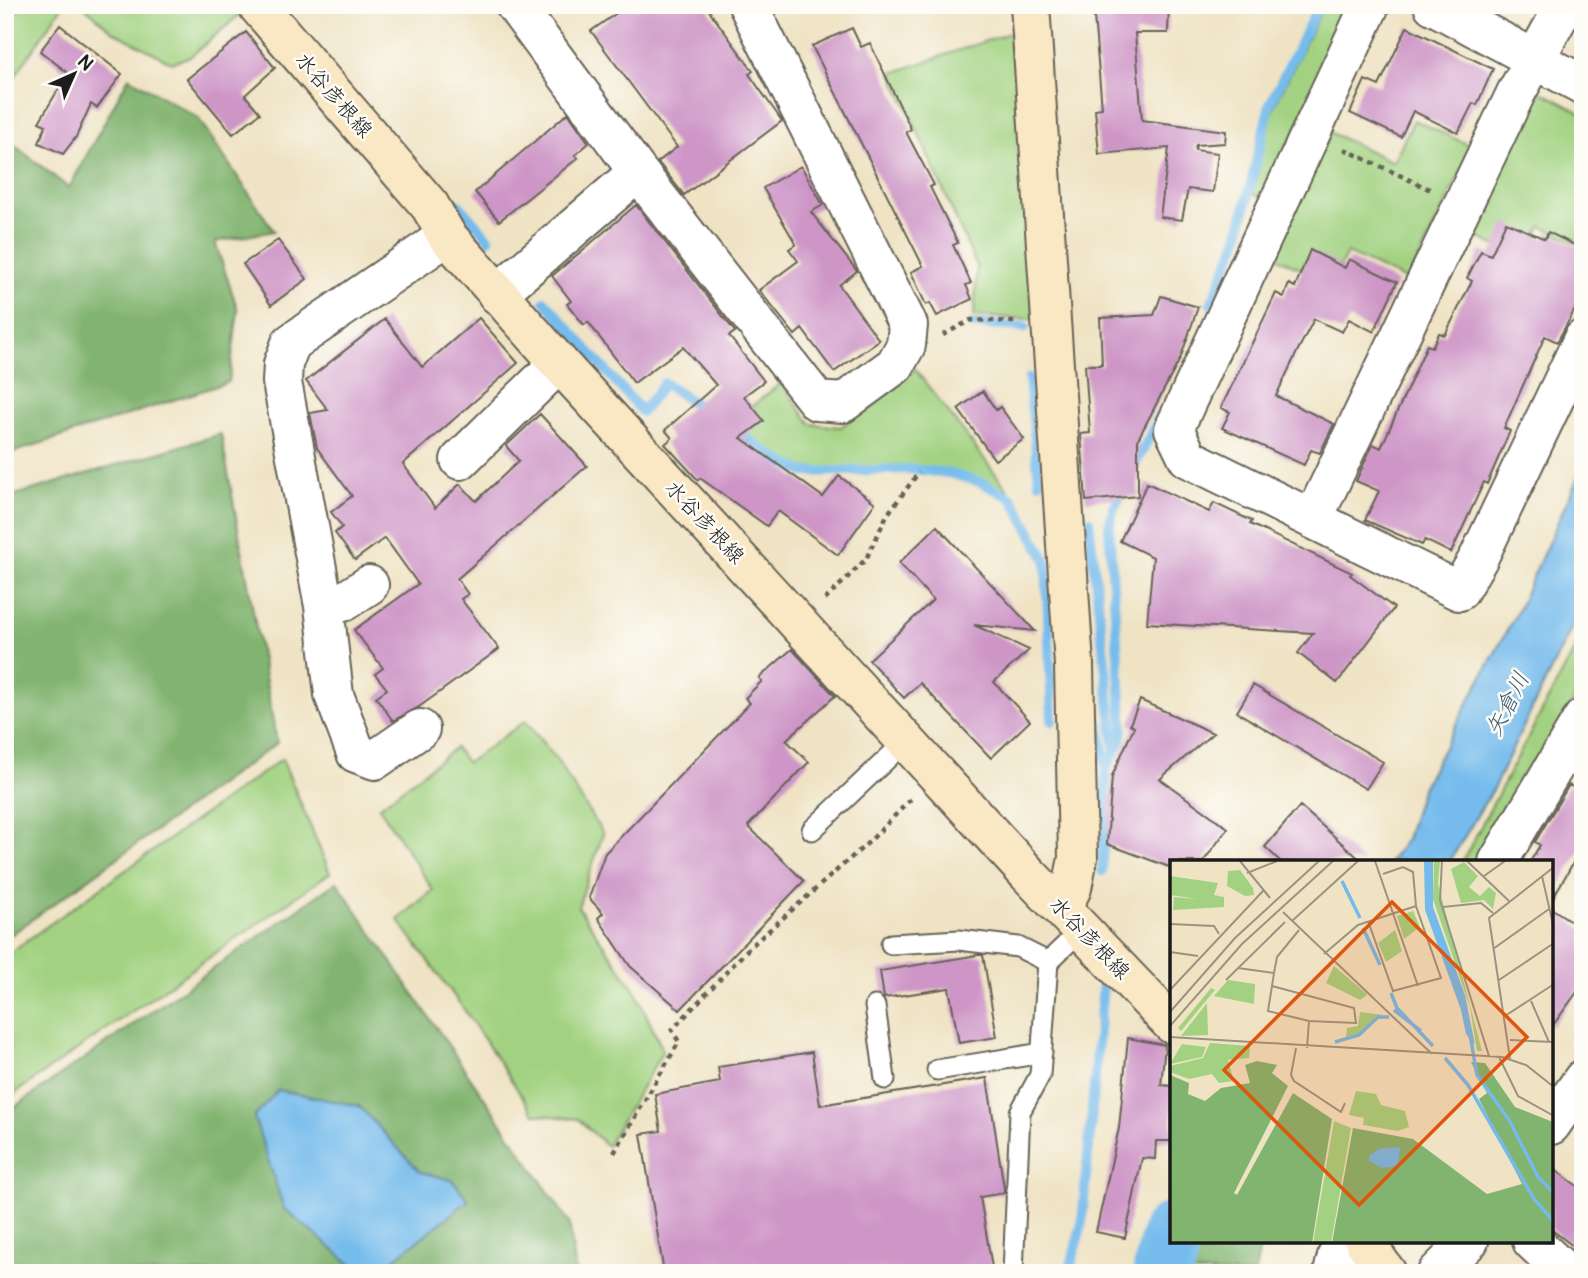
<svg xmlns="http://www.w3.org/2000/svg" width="1588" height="1278" viewBox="0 0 1588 1278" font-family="Pangolin,'Klee One',sans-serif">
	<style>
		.green { fill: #a2d281; stroke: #5f774e; stroke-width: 2 }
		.forest { fill: #81b46f; stroke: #4e6846; stroke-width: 2 }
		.water { fill: #74bbec; stroke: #486c84; stroke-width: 2 }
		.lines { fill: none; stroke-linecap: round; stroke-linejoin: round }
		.stream { stroke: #74bbec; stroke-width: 10 }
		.river { stroke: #74bbec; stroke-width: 61 }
		.building { fill: #ce96c7 }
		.lane-casing { stroke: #666257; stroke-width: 23 }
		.street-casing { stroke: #666257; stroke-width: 42 }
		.secondary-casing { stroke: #666257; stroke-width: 42 }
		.path { stroke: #666257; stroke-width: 4.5; stroke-dasharray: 5 5; stroke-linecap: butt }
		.lane { stroke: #fff; stroke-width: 19 }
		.street { stroke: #fff; stroke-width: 38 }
		.secondary { stroke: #fae7c3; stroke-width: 38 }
		.labels { text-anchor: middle; stroke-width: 5; stroke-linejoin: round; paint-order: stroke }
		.street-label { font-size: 21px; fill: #1c1c1c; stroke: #fdfcf7 }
		.water-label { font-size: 23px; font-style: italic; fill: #3f5c6f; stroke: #fdfcf7 }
		.inset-river { fill: none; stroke: #74bbec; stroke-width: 3.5 }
		.inset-road { fill: none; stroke: #9b9381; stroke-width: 2 }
		.view { fill: #de560d; fill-opacity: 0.15; stroke: #de560d; stroke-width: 3.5 }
		.inset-edge { fill: none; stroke: #1c1c1c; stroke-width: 3.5 }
	</style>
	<rect width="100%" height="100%" fill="#fdfcf7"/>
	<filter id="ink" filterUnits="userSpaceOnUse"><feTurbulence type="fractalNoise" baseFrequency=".0143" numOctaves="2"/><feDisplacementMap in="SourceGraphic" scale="14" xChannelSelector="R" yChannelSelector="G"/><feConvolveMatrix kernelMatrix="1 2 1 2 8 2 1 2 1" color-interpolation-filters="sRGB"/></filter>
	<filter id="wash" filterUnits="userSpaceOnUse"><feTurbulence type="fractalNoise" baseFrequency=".00686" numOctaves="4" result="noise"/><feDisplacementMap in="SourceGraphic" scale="28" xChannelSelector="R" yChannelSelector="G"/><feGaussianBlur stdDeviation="1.57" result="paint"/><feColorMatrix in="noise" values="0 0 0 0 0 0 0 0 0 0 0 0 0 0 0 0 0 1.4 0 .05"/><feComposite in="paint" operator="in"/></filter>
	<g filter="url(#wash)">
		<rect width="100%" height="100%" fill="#efe3c4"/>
		<path class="green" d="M5,5h58l-58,86z
			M88,5h149l1,11 -47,40 -19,7 -60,-32 -26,-23z
			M1324,5h28l-87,194 -12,-5 9,-47 12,-40z
			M1012,32l23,283 -4,4 -57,-3 3,-49 -85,-194z
			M1544,93l39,21v132l-42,-20 -15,34 -59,-28 64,-134z
			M1414,120l59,27 -65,134 -61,-28 -15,30 -58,-27 55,-124 64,30z
			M915,369l96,125c-54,-27 -93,-28 -152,-26 -16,0 -40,5 -54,0 -27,-9 -52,-29 -75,-44l51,-41 30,41 30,3z
			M1583,634v50l-104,177 -17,1z
			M525,721l32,39 46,74 -25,73 57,83 28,61 -56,95 -29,-27 -44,-5 -71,-106 -65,-88 35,-30 -54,-83 76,-59 12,15z
			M282,759l48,114 -325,227v-144z"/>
		<path class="forest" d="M129,77l69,41 76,113 -59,11 23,68 -9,72 -224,73v-317l64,50z
			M221,434l56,309 -272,196v-441z
			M337,882l232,340 7,51h-571v-159z
			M1171,1216l1,25h89l-6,32h-101z"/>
		<path class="water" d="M1583,466v138l-89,183 -44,74h-60l16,-22 15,-49 96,-178z
			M278,1090l81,16 61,66 32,8 17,20 -92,73h-15l-78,-64 -30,-92z"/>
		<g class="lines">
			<path class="stream" d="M459,205l30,34
				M545,301l97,111 22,-29 42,28
				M1211,304l26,-62 33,-138 49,-99
				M973,324l52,3
				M1029,378l10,104
				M734,430l45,30 25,12 106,-3 38,4 32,9 32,16 34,62 6,161
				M1132,471l29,-57
				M1089,521l26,230
				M1098,721l8,47
				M1102,871l4,-103 15,-27 2,-12 -14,-201 4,-18 12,-24
				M1069,1273l13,-50 21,-239"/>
			<path class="river" d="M1163,1273l9,-40"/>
		</g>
		<g id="blocks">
			<path class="building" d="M628,5h77l48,66 -4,3 33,47 -98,74 -26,-33 19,-15 -86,-116z
				M1093,5h76l-1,28h-33l7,87 84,11 -1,12 -29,2 -1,5 23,3 -5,39 -25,-3 -6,31 -22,-3 9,-69 -70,6 -4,-45 7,-1z
				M60,25l62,49 -25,34 -6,-4 -15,33 -13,17 -24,-11 7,-18 -7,-3 29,-49 -28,-22z
				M1407,27l86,42 -16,36 -4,-2 -15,30 -45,-22 -12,26 -51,-24 15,-33 14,6z
				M852,28l9,19 9,-4 41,86 -5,3 28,53 -4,2 28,56 -5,2 18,38 -5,2 6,14 -35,17 -7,-13 -4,2 -15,-33 12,-6 -111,-220z
				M246,32l29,36 -30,27 15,18 -27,21 -46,-55z
				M568,113l21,30 -14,12 3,3 -79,63 -24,-29z
				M801,166l22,39 -12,7 46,59 -18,14 40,55 -45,32 -32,-43 -7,6 -36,-45 39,-29 -9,-12 7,-5 -33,-56z
				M636,205l99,127 -6,4 35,45 -20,15 20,25 -23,17 82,59 16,-21 36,27 -37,52 -60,-44 -11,15 -67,-48 -2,2 -33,-36 7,-6 -7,-8 51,-45 -33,-38 -49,36 -46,-61 -4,3 -17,-21 4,-3 -19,-25z
				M1506,222l39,17 3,-7 35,17v46l-26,47 -12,-6 -41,92 6,3 -23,53 -3,-2 -33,71 -26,-13 -3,5 -57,-25 14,-29 -23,-10 17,-37 8,4 46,-103 5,2 7,-14 6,2 27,-54 -5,-3 14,-27 10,4z
				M278,240l29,39 -36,26 -28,-41z
				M1310,250l35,18 4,-9 48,23 -23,50 -25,-13 -7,13 -28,-13 -16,31 -22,46 58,28 -14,29 -9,-3 -7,15 -82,-37 8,-16 -9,-4 55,-115 8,4 5,-13 6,3z
				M1161,296l37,11 -18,52 -42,80v57l-52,5 -5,-67 9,-1 -5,-68h17l-2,-47 54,-3z
				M479,318l39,45 -115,101 32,44 25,-24 16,17 43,-40 -13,-15 34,-32 47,52 -130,113 11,15 -7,5 38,50 -80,58 -26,14 -17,-24 11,-8 -12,-15 8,-6 -29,-38 64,-46 -33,-46 -30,22 -20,-27 7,-6 -11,-15 21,-16 -35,-48 -7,-35 18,-3 -22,-29 79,-62 37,48z
				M983,391l13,19 4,-3 24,32 -29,21 -37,-51z
				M1147,483l62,29 5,-9 38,18 -2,3 102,49 -2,2 44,33 -57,75 -39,-30 15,-20 -166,-10 6,-66 -33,-16z
				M937,526l98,105 -61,-6 55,25 -35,32 36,39 -39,37 -71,-75 -16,15 -35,-38 64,-60 -34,-37z
				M792,649l43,47 -49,44 23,22 -61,64 56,55 -124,129 -50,-44 -32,-48 5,-5 -14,-15 16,-45 145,-150 -5,-5 17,-17 -3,-3z
				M1253,685l130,77 -17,27 -129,-77z
				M1140,700l73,33 -53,46 68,49 -25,34h-31v6l-65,-24 5,-68 22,-49 -4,-3z
				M1569,785l14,8v53l-32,55v-39h-21l10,-17 -5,-3z
				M1300,806l63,56h-82l-16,-15z
				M1551,908l32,21v55l-32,44z
				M978,955h5l14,82 -38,6 -10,-55 -65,10 -4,-27z
				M1128,1038l37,7 -4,40 11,1v55h-16l-1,18 -13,-1 -17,80 -29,-6 23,-104z
				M812,1052l8,53 167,-27 17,110v5l-24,4 13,76h-329l-23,-139 20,-3 -6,-37 65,-12 -2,-15z
				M1551,1167l32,23v64l-32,-25z"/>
		</g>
	</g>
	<g filter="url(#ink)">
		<use href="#blocks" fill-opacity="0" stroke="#666257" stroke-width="2"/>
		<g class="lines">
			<g class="lane-casing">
				<path id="lane" d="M812,830l94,-89
					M891,944l68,-4 59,7 30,15
					M875,1006l10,73
					M937,1070l105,-17
					M1013,1273l7,-161 20,-37 8,-113 34,-33"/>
			</g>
			<g class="street-casing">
				<path id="street" d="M515,5l123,167 179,229 26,2 52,-38 11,-20 2,-20 -160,-320
					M1370,5l-196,424 14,29 271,133 19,-32 105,-220
					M1433,5l150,80
					M497,294l141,-122
					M460,460l99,-97
					M1313,519l203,-426 49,-88
					M324,606l19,-4 26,-17
					M420,729l-45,31 -19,-7 -22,-58 -10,-89 -42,-224 1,-18 8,-21 156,-107
					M1498,862l85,-144
					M1551,1125l32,-46
					M1532,1241l34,32
					M1333,1273l4,-17 18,-15
					M1437,1273l32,-32"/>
			</g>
			<g class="secondary-casing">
				<path id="secondary" d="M257,5l173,201 17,30 112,127 469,511 144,150
					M1030,5l44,660 4,193 -6,30 -10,20
					M1364,1241l23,32"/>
			</g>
			<path class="path" d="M1344,149l87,41
				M943,335l28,-15 44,2
				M825,600l41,-41 21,-44 32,-43
				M614,1153l65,-111 -7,-12 77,-82 121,-107 41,-42"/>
			<use href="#lane" class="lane"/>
			<use href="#street" class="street"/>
			<use href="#secondary" class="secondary"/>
		</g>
	</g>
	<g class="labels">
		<g class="street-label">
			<text transform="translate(334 95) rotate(49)" y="7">水谷彦根線</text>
			<text transform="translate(705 522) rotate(47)" y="7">水谷彦根線</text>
			<text transform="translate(1090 938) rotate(46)" y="7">水谷彦根線</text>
		</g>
		<g class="water-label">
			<text transform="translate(1507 704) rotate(-63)" y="8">矢倉川</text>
		</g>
	</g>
	<g transform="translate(1170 860)">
		<rect width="383" height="383" fill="#efe3c4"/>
		<path d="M264,1h6l-2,23 44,167h-5l-7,-44 -37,-108zM294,2l14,14 -9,11 11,9 9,-9 7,6 -3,16 -9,-9 -23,3 -10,-34zM70,10l13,18 1,7 -9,1 -18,-10 1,-15zM0,16l48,7 -4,12 10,2v10l-51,3 1,-13 24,2 -28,-4zM243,51l7,16 -16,12 -7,-23zM225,70l7,21 -16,11 -8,-19zM164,106l33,28v1l-7,5 -34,-17zM58,120l27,4 -1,20 -40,-8zM41,128l4,2 -34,41 -3,-3zM37,143l1,32 -27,1zM190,152l23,3 -24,19 -13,4 1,-10 11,-2zM40,183l40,3 -1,12 -21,2 6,21 -15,2 -7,-9 -23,5 -19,-7v-6l33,-8zM12,184l24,3 -4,10 -32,7zM186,231l20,3 5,11 24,6 4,16 -11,4 -35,-6 1,-7 -15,-3zM164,261l17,7 -20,115h-18z" fill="#a2d281"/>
		<path d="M87,201l20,4 -5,8 16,13 -54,107 3,2 56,-102 39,26 -20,124h-142v-168l19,8 -1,11 17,7 16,-13 29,-5 -5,-18zM301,202l14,1 30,44 38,15v121h-221l21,-115 60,11 74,55 35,-10 -43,-85 8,-6z" fill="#81b46f"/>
		<path d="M254,1h9v46l32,88 10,50 -9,-11 -5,-24 -36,-100zM230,287l-2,19 -16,2 -13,-7v-5l10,-7z" fill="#74bbec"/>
		<path class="inset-river" d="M172,21l18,37M193,68l17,37M221,133l6,15 36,38M224,150l27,21M299,169l8,46 32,45 29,57 16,16M165,182l24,-7 19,-18h11M275,198l23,27 66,114 20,23"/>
		<path class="inset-road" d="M70,1l30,37M205,1l43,125M272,1l-2,39 49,156M297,1l42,40M77,13l30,-12M314,16l21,-15M372,16l12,53M273,47l38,-4 12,10M113,52l149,142M122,61l66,-60M198,61l25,70 48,-13 -25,-72 -3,-34 -10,-5 -20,7M0,64l44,2 5,8M323,89l56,-40M0,92l28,4M154,94l34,-29 58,-19M68,108l36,5M56,120l59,-58M329,120l55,-37M102,126l82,22 2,15 -47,-2 -41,-10 4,-25 2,-13 3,-16 22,-27M0,130l93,-99M361,141l18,41M0,152l65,-74 84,-77M335,156l49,-32M0,166l72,-82 91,-83M0,177l332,20 24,8 28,22M340,180l43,2M126,188l-5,27 3,6 47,31 4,-9M137,188l2,-27M329,197l19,39 36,20M340,199l-21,-141 65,-51"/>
		<path class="view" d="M222,42l135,135 -168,168 -135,-135z"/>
		<rect width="383" height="383" class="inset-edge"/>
	</g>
	<rect width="1588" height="1278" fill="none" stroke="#fdfcf7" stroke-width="28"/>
	<g transform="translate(74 74) rotate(45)" stroke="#fdfcf7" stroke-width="5" paint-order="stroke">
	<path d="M0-5L12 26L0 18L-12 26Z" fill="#1c1c1c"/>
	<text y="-10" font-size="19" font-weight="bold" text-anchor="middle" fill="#1c1c1c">N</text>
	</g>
</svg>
